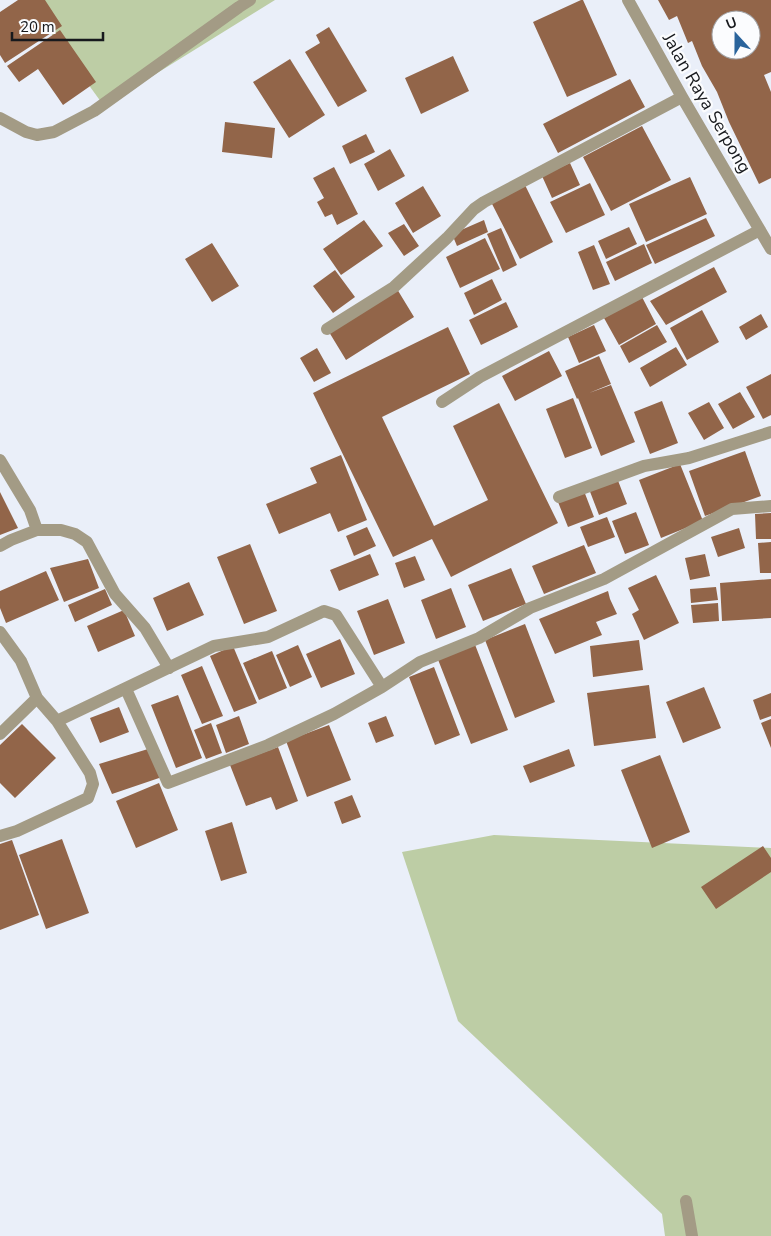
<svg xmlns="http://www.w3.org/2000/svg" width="771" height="1236" viewBox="0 0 771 1236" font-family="'Nunito Sans',sans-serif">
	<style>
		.green { fill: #bdcda5 }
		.building { fill: #926549; fill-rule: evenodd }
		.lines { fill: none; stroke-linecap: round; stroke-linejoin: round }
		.minor { stroke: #a39b85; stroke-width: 12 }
		.labels { text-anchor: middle; stroke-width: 4.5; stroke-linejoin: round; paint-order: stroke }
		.street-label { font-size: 18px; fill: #17191d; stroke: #fbfcfe }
	</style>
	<rect width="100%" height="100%" fill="#eaeff9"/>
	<path class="green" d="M27,0h248l-171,106z
		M494,835l277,13v388h-106l-3,-22 -204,-193 -56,-169z"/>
	<path class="building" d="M18,0h27l17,26 -57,37 -5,-8v-43z
		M581,0h2l34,75 -50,22 -34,-75z
		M658,0h113v72l-7,3 7,17v86l-12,6 -30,-62 -12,-30 -15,-26 -10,-25 -4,2 -11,-27 -8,4zM721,20h30v30h-30z
		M329,27l38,64 -29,16 -33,-55 15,-9 -4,-8z
		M60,30l36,52 -33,23 -25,-36 -19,13 -12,-16z
		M453,56l16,35 -48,23 -16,-36z
		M290,59l35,56 -36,23 -36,-56z
		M630,79l15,28 -87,46 -15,-29z
		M225,122l50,6 -3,30 -50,-6z
		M642,126l29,54 -60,31 -28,-54z
		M366,134l9,18 -25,12 -8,-18z
		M390,149l15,27 -27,15 -14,-27z
		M570,163l10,22 -28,13 -10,-22z
		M334,167l24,47 -21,11 -5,-11 -7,3 -8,-15 7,-4 -11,-20z
		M690,177l17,37 -61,28 -17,-38z
		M524,183l29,59 -33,17 -30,-59z
		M590,183l15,32 -39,18 -16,-31z
		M423,186l18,30 -28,17 -18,-30z
		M706,218l9,18 -60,28 -9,-19z
		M364,220l19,26 -42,29 -18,-26z
		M484,220l4,12 -31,14 -5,-12z
		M404,224l15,22 -15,10 -16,-23z
		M629,227l8,17 -31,15 -8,-18z
		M501,228l16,37 -14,7 -16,-38z
		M485,238l15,31 -40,19 -14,-31z
		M212,243l27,43 -27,16 -27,-43z
		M644,244l8,19 -37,18 -9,-19z
		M594,245l16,39 -17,6 -15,-38z
		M714,267l13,25 -61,33 -16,-24z
		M335,270l20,27 -22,16 -20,-27z
		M492,279l10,21 -28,15 -10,-22z
		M397,289l17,28 -68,43 -17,-28z
		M642,297l14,27 -37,21 -15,-27z
		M506,302l12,25 -37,18 -12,-25z
		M702,310l17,32 -32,18 -17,-32z
		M761,314l7,13 -22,13 -7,-13z
		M594,325l12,26 -27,12 -11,-26z
		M657,325l10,17 -38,21 -9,-17z
		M448,327l22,47 -88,43 52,109 54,-26 -35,-74 46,-23 59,120 -107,54 -19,-38 -39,18 -80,-164z
		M676,347l11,18 -37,22 -10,-19z
		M317,348l14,25 -17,9 -14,-24z
		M549,351l13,25 -47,25 -13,-25z
		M599,356l12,28 -22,9 22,-8 24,57 -34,14 -23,-58 -1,1 -12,-28z
		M771,374v41l-8,4 -17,-32z
		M740,392l15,25 -22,12 -15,-25z
		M573,398l19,50 -27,10 -19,-49z
		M662,401l16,42 -28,11 -16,-42z
		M709,402l15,26 -20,12 -16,-27z
		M745,451l16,45 -56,20 -16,-45z
		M341,455l26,65 -29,12 -8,-19 -51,21 -13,-30 51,-21 -7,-15z
		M680,464l23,57 -42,17 -22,-58z
		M617,478l10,26 -28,11 -10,-26z
		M584,491l10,26 -26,10 -10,-25z
		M0,492l18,36 -18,7z
		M636,512l13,33 -24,9 -13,-33z
		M771,513v26h-15l-1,-25z
		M607,517l8,20 -27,10 -8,-20z
		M367,527l9,19 -22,10 -8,-20z
		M739,528l6,20 -27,9 -7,-20z
		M771,542v31h-11l-2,-30z
		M250,544l27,67 -33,13 -27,-67z
		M584,545l12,28 -52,21 -12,-28z
		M370,554l9,21 -40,16 -9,-21z
		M705,554l5,22 -20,4 -5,-22z
		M415,556l10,24 -21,8 -9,-25z
		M88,559l11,29 -35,14 -14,-34z
		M511,568l15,36 -43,17 -15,-36z
		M46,571l13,29 -53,23 -6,-15v-17z
		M656,575l23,48 -35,17 -12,-26 7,-4 -11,-22z
		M771,579v39l-49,3 -2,-38z
		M189,582l15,33 -37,16 -14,-33z
		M716,587l2,13 -27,3 -1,-14z
		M451,588l15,39 -30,12 -15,-39z
		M105,589l7,16 -37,17 -7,-17z
		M608,591l2,8 7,15 -21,8 6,13 -47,19 -16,-35z
		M388,599l17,44 -31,12 -17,-44z
		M718,603l1,18 -26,2 -2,-18z
		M124,610l11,26 -37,16 -11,-26z
		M525,624l30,78 -40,16 -30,-78z
		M340,639l15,35 -34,14 -15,-34z
		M639,640l4,30 -50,7 -3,-31z
		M474,642l34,88 -37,14 -34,-87z
		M298,645l14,32 -22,10 -14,-32z
		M233,646l24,57 -23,9 -24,-56z
		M272,651l15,37 -28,12 -16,-37z
		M202,666l21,50 -21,8 -21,-49z
		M434,667l26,68 -25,10 -26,-68z
		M649,685l7,53 -62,8 -7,-53z
		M704,687l17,41 -38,15 -17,-41z
		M771,693v23l-11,4 -7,-20z
		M178,695l24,63 -26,10 -25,-63z
		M119,707l10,25 -29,11 -10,-25z
		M239,716l10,28 -23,9 -10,-28z
		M386,716l8,20 -18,7 -8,-20z
		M771,719v29l-10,-25z
		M211,723l11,30 -16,6 -12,-29z
		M22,724l34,34 -41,40 -15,-15v-38z
		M329,725l22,55 -44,17 -21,-56z
		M278,747l20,54 -22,9 -5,-13 -25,9 -16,-41z
		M148,749l14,28 -50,17 -13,-30z
		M569,749l6,17 -45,17 -7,-17z
		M660,755l30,77 -38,16 -31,-78z
		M159,783l19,47 -42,18 -20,-47z
		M352,795l9,22 -19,7 -8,-22z
		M232,822l15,51 -26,8 -16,-50z
		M62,839l27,74 -43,16 -27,-74z
		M12,840l27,75 -39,15v-86z
		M763,846l8,12v14l-55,37 -15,-22z"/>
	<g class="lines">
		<path class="minor" d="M628,0l54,97 89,152
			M0,118l26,14 11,3 17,-3 40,-21 145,-104 11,-7
			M327,329l67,-42 53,-49 27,-29 10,-7 198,-105
			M442,402l38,-25 280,-147
			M0,460l30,50 7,20
			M559,497l85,-31 45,-8 82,-26
			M0,546l11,-6 26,-10h24l14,4 12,8 28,52 30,34 24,40
			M0,632l21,29 16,37 20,23 33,52 3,11 -5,14 -71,33 -17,5
			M126,689l42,94 100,-38 66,-31 48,-27 38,-25 59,-24 51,-30 74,-29 128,-70 39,-3
			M57,721l157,-75 54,-9 56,-26 12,4 46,72
			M0,734l37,-36
			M686,1201l6,35"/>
	</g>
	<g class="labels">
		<g class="street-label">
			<text transform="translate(707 103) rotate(60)" y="6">Jalan Raya Serpong</text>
		</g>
	</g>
	<g transform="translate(736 35) rotate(339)"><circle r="24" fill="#fbfcfe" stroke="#a0a1a4"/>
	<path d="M0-4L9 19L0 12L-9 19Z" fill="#2a649c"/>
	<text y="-8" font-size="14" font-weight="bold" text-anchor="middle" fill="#17191d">U</text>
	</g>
	<path d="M12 32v8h91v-8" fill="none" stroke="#17191d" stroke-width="2.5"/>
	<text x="20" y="32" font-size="15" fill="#17191d" stroke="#fbfcfe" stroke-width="4" paint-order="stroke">20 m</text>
</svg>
